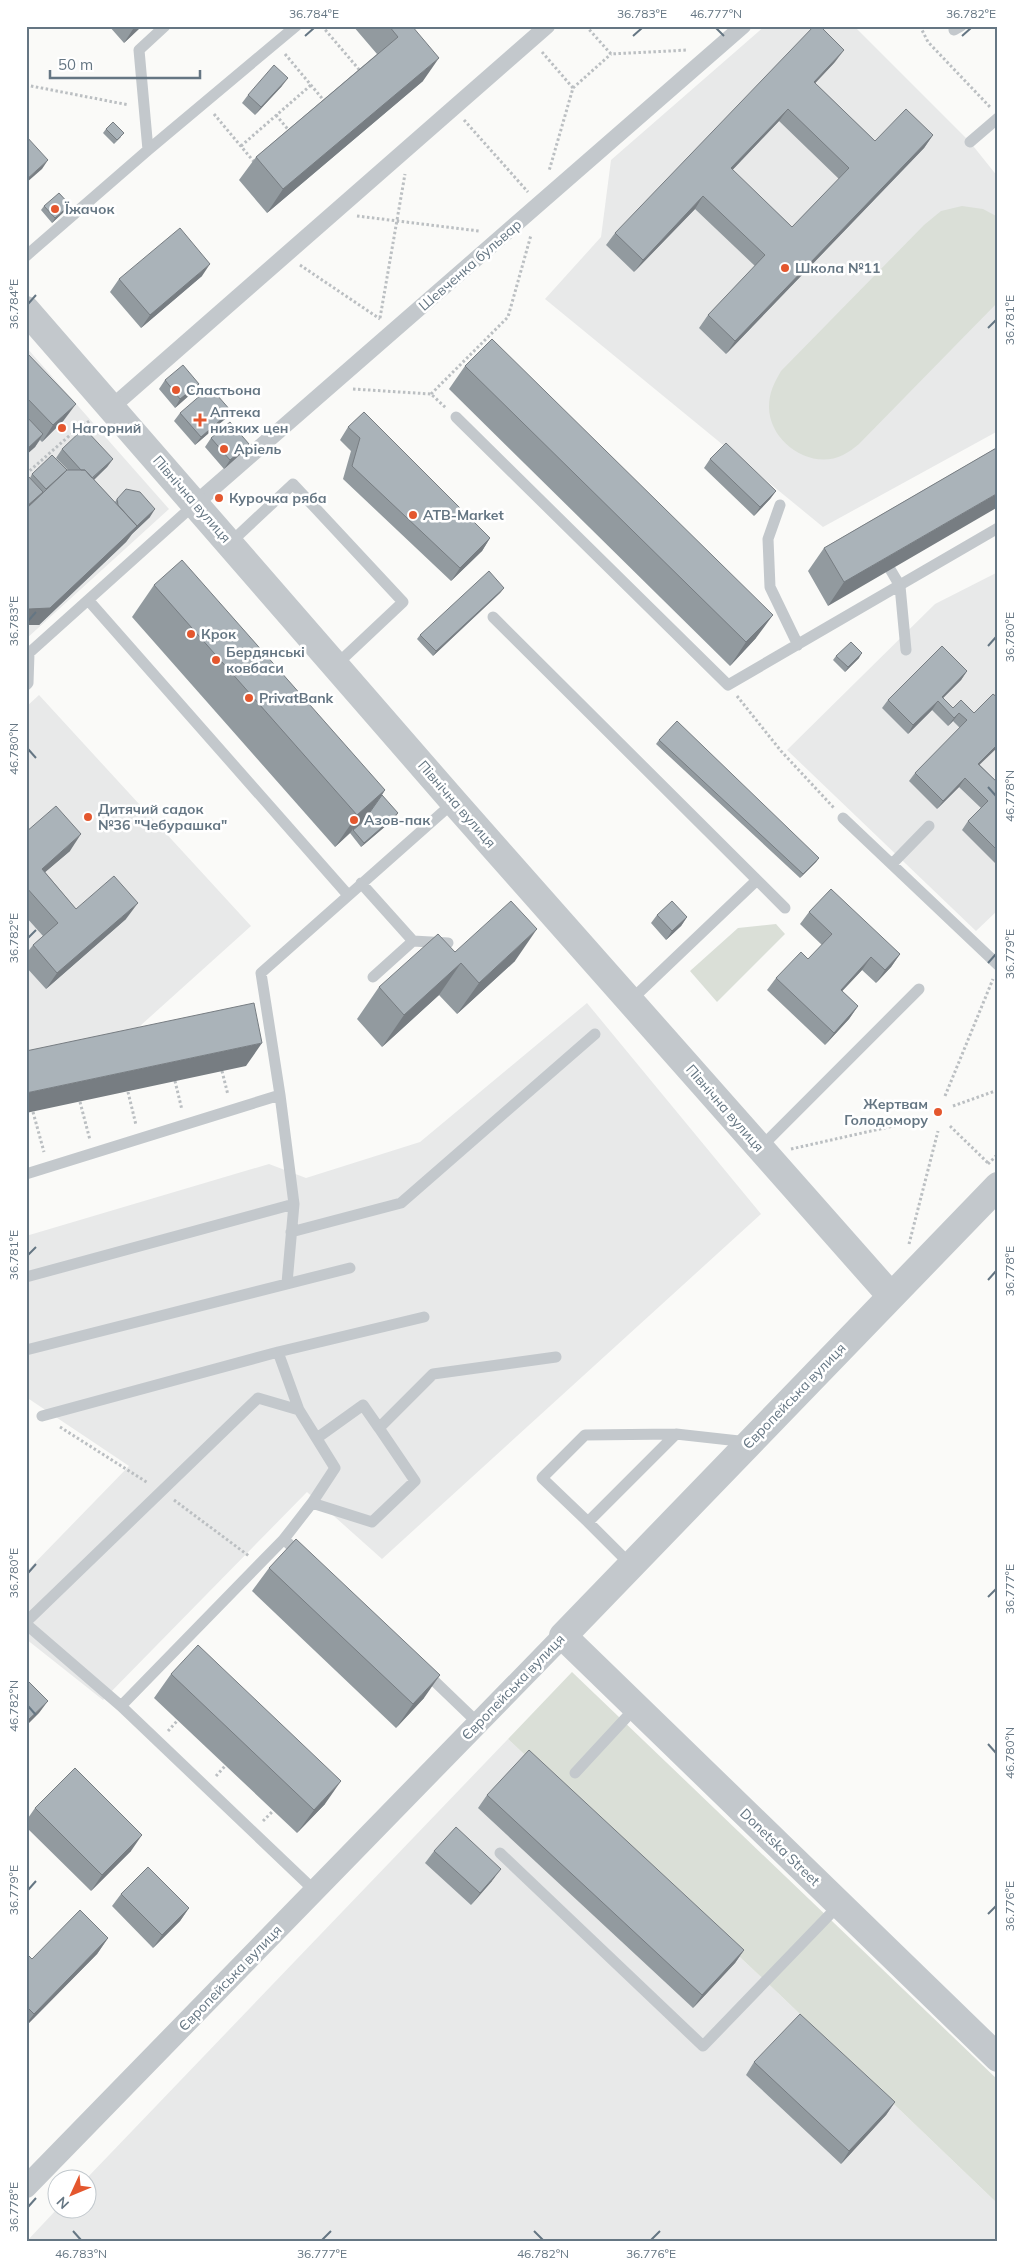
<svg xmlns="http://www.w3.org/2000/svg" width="1024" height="2267" viewBox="0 0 1024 2267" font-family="Mulish,sans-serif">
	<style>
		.built { fill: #e8e9e9 }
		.green { fill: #dadfd7 }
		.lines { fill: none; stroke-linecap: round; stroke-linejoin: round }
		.path { stroke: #bbbfc2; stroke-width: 3; stroke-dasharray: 2.5 2.5; stroke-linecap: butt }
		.service { stroke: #c3c8cc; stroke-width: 11 }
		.pedestrian { stroke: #c3c8cc; stroke-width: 16 }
		.minor { stroke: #c3c8cc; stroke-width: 22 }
		.tertiary { stroke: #c3c8cc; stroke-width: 28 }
		.wall { fill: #929a9f; fill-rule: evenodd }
		.shaded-wall { fill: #777d82 }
		.building { fill: #aab3b9; stroke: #777d82; fill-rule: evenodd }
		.ticks { fill: none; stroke: #657683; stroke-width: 2 }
		.poi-dot { fill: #e4572e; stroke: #fff; stroke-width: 2 }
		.labels { text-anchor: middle; stroke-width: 5; stroke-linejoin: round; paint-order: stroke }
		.poi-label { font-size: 14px; font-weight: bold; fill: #657683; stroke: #fff; text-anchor: start }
		.street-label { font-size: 14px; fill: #657683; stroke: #fff }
		.neatline { fill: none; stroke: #657683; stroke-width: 2 }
		.ticks-label { font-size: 12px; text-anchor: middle; fill: #657683 }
	</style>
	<rect width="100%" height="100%" fill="#fafaf8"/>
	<path class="built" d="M765,26h89l116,116 28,35v254l-175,96 -278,-228 56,-62 10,-77z
		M26,347l143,162 -143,130z
		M998,572v338l-22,21 -189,-181 148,-146z
		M39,695l212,231 -121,109 -104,21v-349z
		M587,1003l174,211 -379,345 -75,-67 -204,208 -77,-61v-67l103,-106 -103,-69v-161l243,-72 37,14 114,-36z
		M508,1739l270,254 220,211v37h-971l30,-32 31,1 -2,-31z"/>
	<path class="green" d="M962,206l21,3 15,8v85l-139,142c-5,4 -10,8 -16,11 -32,16 -74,-13 -74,-48 0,-14 5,-24 12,-36l143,-146 17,-14z
		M776,924l9,10 -68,68 -27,-31 48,-43z
		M572,1672l426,408v124l-220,-211 -270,-254z"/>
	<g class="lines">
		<path class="path" d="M322,26l40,47
			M586,26l25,28 77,-4
			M920,26l8,16 62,65
			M26,30l5,-4
			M542,52l31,36 -24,83
			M285,54l41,49
			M26,85l103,20
			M573,88l38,-34
			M214,114l41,49
			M276,115l15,18
			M464,120l64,72
			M241,146l70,-61
			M357,216l122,15
			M300,265l80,54
			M380,318l25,-144
			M353,389l78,5 15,14
			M431,394l77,-77 23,-82
			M26,474l51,-45 14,-9
			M737,696l44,55 53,57
			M222,1071l6,24
			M175,1081l7,29
			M128,1092l8,33
			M945,1096l48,-117
			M80,1102l10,38
			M953,1106l45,-16
			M33,1112l11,40
			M950,1126l38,37
			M791,1149l129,-29
			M988,1164l10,-10
			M909,1244l29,-113
			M60,1427l88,56
			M174,1500l75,56
			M168,1731l10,-11
			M216,1776l10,-11
			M263,1821l10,-10"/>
		<path class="service" d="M954,30l7,-4
			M970,142l28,-24
			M148,150l-9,-100 26,-24
			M26,256l122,-106 148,-124
			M456,417l272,268 270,-157
			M780,505l-12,34 2,48 28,58
			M230,543l63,-59 110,118 -67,63
			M890,569l10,17 6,64
			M89,601l259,294
			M493,617l292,291
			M26,685l2,-2 1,-30 166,-149
			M843,818l155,147
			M892,864l37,-38
			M361,883l52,58 -40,36
			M413,941l35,2
			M630,1001l127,-121
			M280,1095l14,109 -7,79
			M760,1148l159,-159
			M26,1174l254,-79 -19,-122 193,-171
			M291,1232l110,-29 194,-169
			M26,1277l268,-73
			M26,1350l324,-82
			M278,1352l21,58 36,58 -23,35 -28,36
			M42,1416l236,-64 146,-35
			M317,1438l46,-33 16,23
			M312,1503l60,19 43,-41 -36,-53 54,-54 123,-17
			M588,1522l-46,-44 43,-43 91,-1
			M301,1556l-17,-17 -163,167 194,185
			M631,1565l-43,-43 88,-88 72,8
			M26,1622l232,-224 41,12
			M26,1624l95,82
			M426,1673l52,50
			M575,1773l61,-66
			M500,1853l203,193 136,-141"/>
		<path class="pedestrian" d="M112,407l435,-381
			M196,503l547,-477"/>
		<path class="minor" d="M26,2187l537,-551"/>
		<path class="tertiary" d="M26,310l428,492 437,494
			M998,1186l-435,450 435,422"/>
	</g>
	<path class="wall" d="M109,26h33l-18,17z
		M353,26h59l11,55 -156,132 -28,-33 17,-23 121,-103z
		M835,62l-20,21 60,58 58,-6 -9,13 -198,206 -27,-26 9,-13 47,-49 -60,-57 -61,63 -28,-27 9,-12zM779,121l60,58 -47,48 -60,-57z
		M282,86l-27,29 -13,-12 6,-8z
		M106,129l15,8 -7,7 -11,-11z
		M44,206l23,3 -15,14 -11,-13z
		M202,276l-61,52 -31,-36 9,-13z
		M26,352l38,68 -22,22 -2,-2 -5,7 -9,8z
		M465,366l291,272 -26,28 -281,-277z
		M165,380l34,4 -6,8 -18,16 -16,-19z
		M231,411l-6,8 -30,26 -21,-24 6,-8z
		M348,427l142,111 -8,13 -31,30 -108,-102 8,-28 -11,-11z
		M211,438l38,6 -6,8 -19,17 -19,-22z
		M998,447l-170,159 -20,-35 16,-23z
		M62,449l51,10 -6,8 -13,13 21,22 2,-3 33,18 -18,17 -6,8 -87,83h-13v-147h4l2,-4 36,-4 -12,-12z
		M710,459l66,32 -6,8 -16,17 -50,-48z
		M154,585l231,205 -3,5 13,23 -34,29 -11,-14 -15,14 -203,-230z
		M501,592l-68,64 -16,-17 3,-4z
		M836,656l23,2 -14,14 -12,-12z
		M967,671l-6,9 -18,18 10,10 8,-8 19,65 18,18v83l-36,-36 6,-9 13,-13 -22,-21 -22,22 -28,-28 6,-8 45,-45 -7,-7 -5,5 -16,-16 -24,24 -26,-26 6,-8z
		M659,740l160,118 -3,4 -16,16 -144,-134z
		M26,832l44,19 -25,21 31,37 50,10 -80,70 -20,-22v-13l7,-9 10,-9 -17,-19z
		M809,912l91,42 -9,13 -15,16 -14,-13 -20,21 16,15 -9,13 -24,26 -58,-55 9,-12 32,-19 14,-14 -22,-21z
		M657,915l30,2 -6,9 -15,14 -15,-17z
		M455,952l60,9 -58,53 -18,-19 -57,52 -25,-28 22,-32z
		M269,1568l155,130 -28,30 -144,-137z
		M171,1674l154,130 -28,29 -143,-135z
		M487,1795l257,155 -9,13 -42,45 -215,-200z
		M35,1808l96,43 -40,40 -65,-64v-6z
		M434,1851l58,30 -21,24 -46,-42z
		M121,1894l68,14 -9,13 -27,27 -41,-42z
		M108,1938l-11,16 -71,72v-73l6,6z
		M754,2062l141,40 -9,13 -45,49 -95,-89z"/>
	<path class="shaded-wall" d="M135,26h7l-18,17z
		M844,50l-9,12 -30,32 9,-12z
		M439,58l-16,23 -156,132 16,-24z
		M288,78l-6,8 -27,29 6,-8z
		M788,109l-9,12 -57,60 9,-13z
		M933,135l-9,13 -198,206 9,-13z
		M48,160l-6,9 -16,14v-3z
		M703,196l-8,13 -61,63 9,-12z
		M70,205l-3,4 -15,14 3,-5z
		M210,264l-8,12 -61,52 9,-13z
		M199,384l-6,8 -18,16 5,-9z
		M76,404l-12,16 -22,22 11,-17z
		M231,411l-6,8 -30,26 6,-8z
		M43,434l-8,13 -9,8v-5z
		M249,444l-6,8 -19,17 6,-9z
		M113,459l-6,8 -22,21 6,-8z
		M776,491l-6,8 -16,17 6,-9z
		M43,492l-6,8 -11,10v-3z
		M998,493v14l-170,99 16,-24z
		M155,509l-5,8 -18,17 -6,8 -87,83h-13v-12l3,-4z
		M490,538l-8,13 -31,30 9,-13z
		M504,588l-3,4 -68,64 3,-5z
		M773,615l-17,23 -26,28 16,-24z
		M862,653l-3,5 -14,14 3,-5z
		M967,671l-6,9 -22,22 3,-5z
		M938,701l-6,9 -24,24 5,-9z
		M959,713l-6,8 -5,5 6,-8z
		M998,744v3l-26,25 6,-8z
		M965,778l-6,9 -22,22 6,-8z
		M385,790l-22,32 -10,8v-1l-3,4 -15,14 22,-32z
		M398,813l-3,5 -34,29 3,-4z
		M81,834l-11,17 -40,34 12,-16z
		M819,858l-3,4 -16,16 3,-4z
		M138,903l-12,16 -80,70 11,-16z
		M687,917l-6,9 -15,14 6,-9z
		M537,929l-22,32 -58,53 22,-31z
		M900,954l-9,13 -15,16 9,-13z
		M871,957l-9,13 -30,32 9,-12z
		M461,963l-22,32 -57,52 22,-32z
		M858,1006l-9,13 -24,26 9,-12z
		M262,1043l-16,23 -220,47v-20z
		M440,1675l-16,23 -28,30 17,-24z
		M48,1701l-9,12 -13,13v-4l1,-1z
		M341,1781l-16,23 -28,29 17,-23z
		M142,1835l-11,16 -40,40 11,-16z
		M501,1869l-9,12 -21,24 9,-12z
		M189,1908l-9,13 -27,27 9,-13z
		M108,1938l-11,16 -71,72v-2l8,-10z
		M744,1950l-9,13 -42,45 9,-13z
		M895,2102l-9,13 -45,49 8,-13z"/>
	<path class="building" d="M389,26h23l27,32 -156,131 -27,-32 142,-120z
		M814,26h6l24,24 -30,32 61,59 31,-32 27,26 -198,206 -27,-26 57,-60 -62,-59 -60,64 -28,-27zM788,109l61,59 -57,59 -61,-59z
		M274,65l14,13 -27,29 -13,-12z
		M113,122l11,11 -7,7 -11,-11z
		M26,136l22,24 -22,20z
		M59,193l11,12 -15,13 -11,-12z
		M180,228l30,36 -60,51 -31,-36z
		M492,339l281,276 -27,27 -281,-276z
		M26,352l50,52 -23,21 -27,-28z
		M183,365l16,19 -19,15 -15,-19z
		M210,387l21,24 -30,26 -21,-24z
		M364,412l126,126 -30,30 -108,-102 8,-28 -12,-11z
		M26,416l17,18 -17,16z
		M230,422l19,22 -19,16 -19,-22z
		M84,428l29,31 -21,19 -7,-8h-4l-19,-21z
		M726,443l50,48 -16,16 -50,-48z
		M998,447v46l-154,89 -20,-34z
		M52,455l15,15 -21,19 -14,-15z
		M67,470h18l52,56 -87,82 -21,1 -3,-3v-97z
		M28,476l15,16 -17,15v-29z
		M126,489l14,3 15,17 -18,17 -19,-21 -1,-6z
		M182,560l203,230 -28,25 -203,-230z
		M489,571l15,17 -68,63 -16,-16z
		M851,642l11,11 -14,14 -12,-11z
		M942,646l25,25 -25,26 11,11 8,-8 13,13 19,-19 5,4v46l-20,20 20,19v68l-30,-30 20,-20 -23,-23 -22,23 -28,-28 52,-53 -8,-7 -5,5 -16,-17 -25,24 -25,-25z
		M677,721l142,137 -16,16 -144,-134z
		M382,795l16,18 -34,30 -11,-13 10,-8z
		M56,806l25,28 -39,35 34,40 38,-33 24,27 -81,70 -24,-28 25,-22 -32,-36v-55z
		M831,889l69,65 -15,16 -14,-13 -30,33 17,16 -24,27 -58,-55 25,-26 7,7 24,-25 -23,-22z
		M511,901l26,28 -58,54 -18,-20 -57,52 -25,-28 59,-53 17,18z
		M672,901l15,16 -15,14 -15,-16z
		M254,1003l8,40 -236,50v-42z
		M296,1539l144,136 -27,29 -144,-136z
		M198,1645l143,136 -27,29 -143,-136z
		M26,1679l22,22 -21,20 -1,-1z
		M529,1750l215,200 -42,45 -215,-200z
		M75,1768l67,67 -40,40 -67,-67z
		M456,1827l45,42 -21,24 -46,-42z
		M148,1867l41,41 -27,27 -41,-41z
		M80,1910l28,28 -74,76 -8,-8v-53l6,6z
		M800,2014l95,88 -46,49 -95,-89z"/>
	<path class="ticks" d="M716,28l8,8M305,36l9,-8M633,36l9,-8M962,36l9,-8M28,304l8,-9M988,328l8,-8M28,621l8,-9M988,646l8,-9M28,749l8,9M988,787l8,9M28,938l8,-8M988,963l8,-9M28,1255l8,-8M988,1280l8,-9M28,1573l8,-9M988,1597l8,-8M28,1706l8,9M988,1744l8,9M28,1890l8,-9M988,1914l8,-8M28,2207l8,-9M73,2231l8,9M534,2231l9,9M322,2240l9,-9M651,2240l9,-9"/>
	<g class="poi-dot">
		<circle cx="55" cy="209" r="5"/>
		<circle cx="785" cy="268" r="5"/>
		<circle cx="176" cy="390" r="5"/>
		<path d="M197.5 412.5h5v5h5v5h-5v5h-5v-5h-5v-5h5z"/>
		<circle cx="62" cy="428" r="5"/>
		<circle cx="224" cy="449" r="5"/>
		<circle cx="219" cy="498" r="5"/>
		<circle cx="413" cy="515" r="5"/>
		<circle cx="191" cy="634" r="5"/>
		<circle cx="216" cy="660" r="5"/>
		<circle cx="249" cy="698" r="5"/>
		<circle cx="88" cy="817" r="5"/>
		<circle cx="354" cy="820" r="5"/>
		<circle cx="938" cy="1112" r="5"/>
	</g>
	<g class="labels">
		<g class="poi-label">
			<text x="65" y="214">Їжачок</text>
			<text x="795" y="273">Школа №11</text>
			<text x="186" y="395">Сластьона</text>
			<text x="210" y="417">Аптека<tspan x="210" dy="16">низких цен</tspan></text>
			<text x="72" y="433">Нагорний</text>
			<text x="234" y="454">Аріель</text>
			<text x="229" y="503">Курочка ряба</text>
			<text x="423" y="520">ATB-Market</text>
			<text x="201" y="639">Крок</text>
			<text x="226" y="657">Бердянські<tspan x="226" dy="16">ковбаси</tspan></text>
			<text x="259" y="703">PrivatBank</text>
			<text x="98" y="814">Дитячий садок<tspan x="98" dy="16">№36 "Чебурашка"</tspan></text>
			<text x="364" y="825">Азов-пак</text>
			<text x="928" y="1109" text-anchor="end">Жертвам<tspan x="928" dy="16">Голодомору</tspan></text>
		</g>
		<g class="street-label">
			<text transform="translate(470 265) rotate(-41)" y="5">Шевченка бульвар</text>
			<text transform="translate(192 499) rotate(49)" y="5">Північна вулиця</text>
			<text transform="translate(457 804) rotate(49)" y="5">Північна вулиця</text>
			<text transform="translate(725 1108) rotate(49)" y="5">Північна вулиця</text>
			<text transform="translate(794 1396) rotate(-46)" y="5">Європейська вулиця</text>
			<text transform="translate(513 1687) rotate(-46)" y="5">Європейська вулиця</text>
			<text transform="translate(780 1847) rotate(44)" y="5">Donetska Street</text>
			<text transform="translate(230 1978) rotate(-46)" y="5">Європейська вулиця</text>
		</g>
	</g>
	<rect width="1024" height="2267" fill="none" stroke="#ffffff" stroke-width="55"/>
	<g transform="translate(72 2194) rotate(226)"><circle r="24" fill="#ffffff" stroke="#c1c8cd"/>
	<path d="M0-4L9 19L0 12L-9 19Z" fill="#e4572e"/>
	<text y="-8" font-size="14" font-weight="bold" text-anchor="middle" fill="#657683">N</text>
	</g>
	<path d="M50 70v8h150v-8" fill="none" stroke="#657683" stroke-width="2.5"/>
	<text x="58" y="70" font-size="15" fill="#657683" stroke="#ffffff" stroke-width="4" paint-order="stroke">50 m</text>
	<rect x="28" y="28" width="968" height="2212" class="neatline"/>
	<g class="ticks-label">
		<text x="314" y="18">36.784°E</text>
		<text x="642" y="18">36.783°E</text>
		<text x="716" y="18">46.777°N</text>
		<text x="971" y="18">36.782°E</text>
		<text transform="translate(14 304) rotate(-90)" y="4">36.784°E</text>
		<text transform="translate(1010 320) rotate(-90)" y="4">36.781°E</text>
		<text transform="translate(14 621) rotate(-90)" y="4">36.783°E</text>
		<text transform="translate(1010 637) rotate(-90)" y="4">36.780°E</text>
		<text transform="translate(14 749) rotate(-90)" y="4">46.780°N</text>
		<text transform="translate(1010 796) rotate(-90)" y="4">46.778°N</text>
		<text transform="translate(14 938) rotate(-90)" y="4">36.782°E</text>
		<text transform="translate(1010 954) rotate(-90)" y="4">36.779°E</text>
		<text transform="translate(14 1255) rotate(-90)" y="4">36.781°E</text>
		<text transform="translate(1010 1271) rotate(-90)" y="4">36.778°E</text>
		<text transform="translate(14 1573) rotate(-90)" y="4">36.780°E</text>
		<text transform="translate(1010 1589) rotate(-90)" y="4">36.777°E</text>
		<text transform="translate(14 1706) rotate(-90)" y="4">46.782°N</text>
		<text transform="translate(1010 1753) rotate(-90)" y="4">46.780°N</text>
		<text transform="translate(14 1890) rotate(-90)" y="4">36.779°E</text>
		<text transform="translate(1010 1906) rotate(-90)" y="4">36.776°E</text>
		<text transform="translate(14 2207) rotate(-90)" y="4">36.778°E</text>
		<text x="81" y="2258">46.783°N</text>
		<text x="322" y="2258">36.777°E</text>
		<text x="543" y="2258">46.782°N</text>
		<text x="651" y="2258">36.776°E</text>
	</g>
</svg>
